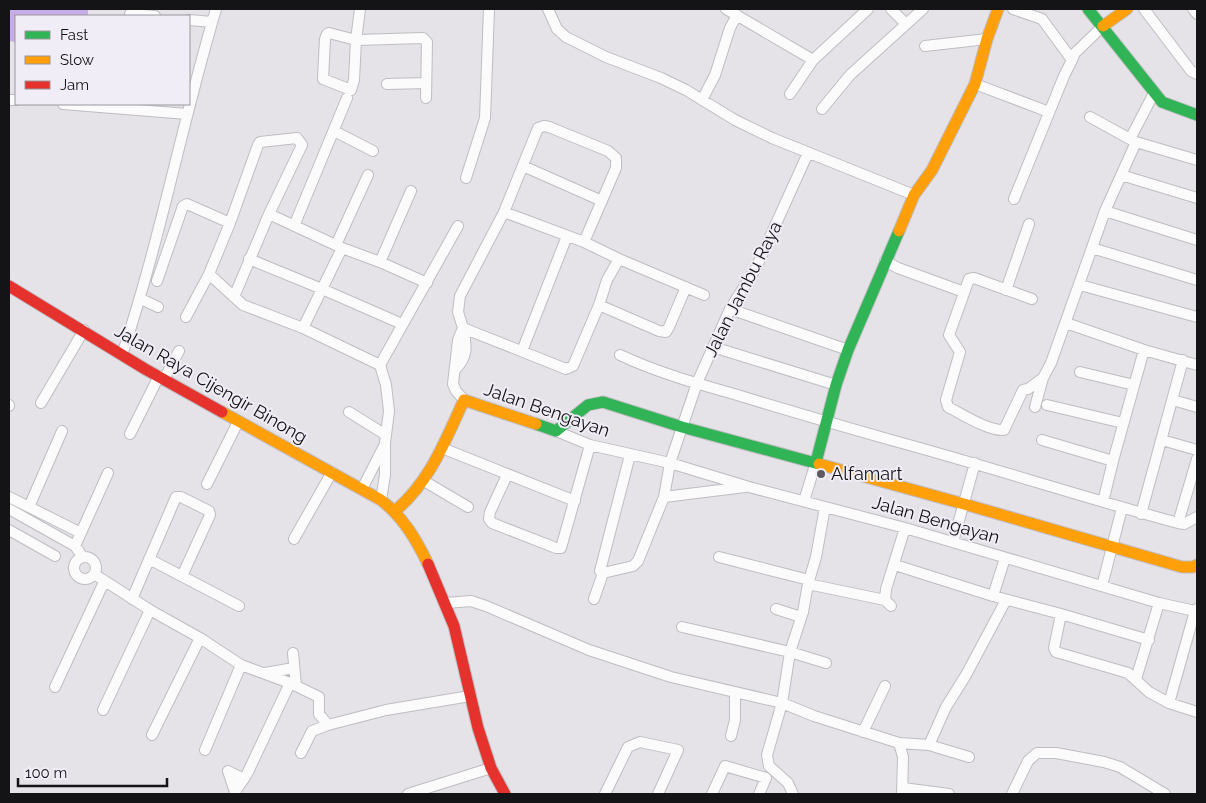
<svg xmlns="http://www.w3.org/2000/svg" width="1206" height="803" viewBox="0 0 1206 803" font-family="Raleway,sans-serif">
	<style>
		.water { fill: #c6ace8 }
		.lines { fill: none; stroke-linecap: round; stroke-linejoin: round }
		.street-casing { stroke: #bfbdc1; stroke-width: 12 }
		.fast-casing { stroke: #bfbdc1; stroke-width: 13 }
		.slow-casing { stroke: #bfbdc1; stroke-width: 13 }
		.jam-casing { stroke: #bfbdc1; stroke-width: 13 }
		.street { stroke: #fbfbfc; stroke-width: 10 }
		.fast { stroke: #30b455; stroke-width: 11 }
		.slow { stroke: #ff9f0a; stroke-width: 11 }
		.jam { stroke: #e5322d; stroke-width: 11 }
		.poi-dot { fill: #5d5b60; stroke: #f1edf7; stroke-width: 2 }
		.labels { text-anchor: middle; stroke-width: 4; stroke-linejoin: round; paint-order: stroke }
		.street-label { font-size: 18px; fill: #141316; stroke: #f1edf7 }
		.poi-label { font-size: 18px; fill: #141316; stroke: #f1edf7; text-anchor: start }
	</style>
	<rect width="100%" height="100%" fill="#e5e2e8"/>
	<path class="water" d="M9,9h79v7h-72v26l-7,-1z"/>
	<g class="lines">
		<g class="street-casing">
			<path id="street" d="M360,9l-4,31 -2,40 -3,10 -28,-11 2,-40 2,-5 2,-1 27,7 67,-2 4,4 -1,56
				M548,9l9,20 9,8 40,20 55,21 25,12 49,30 37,18 142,57
				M726,9l87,51
				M891,9l15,15
				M1013,9l29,10 30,41 3,-7 28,-27
				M1144,9l47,62 6,3
				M1193,9l4,5
				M130,14l25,2
				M189,20l23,2
				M925,46l62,-7
				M387,84l39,-1
				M975,84l74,28
				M790,94l23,-34 55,-51
				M9,100h7
				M702,100l13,-25 15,-47 7,-13
				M63,104l124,10
				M822,109l28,-34 73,-66
				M1090,117l40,22
				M334,131l39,20
				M1136,142l61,18
				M523,166l79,35
				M1121,175l76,23
				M466,178l19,-60 4,-109
				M1014,199l50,-123 8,-16
				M1105,211l92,29
				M504,212l80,30 35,17 85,36
				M269,214l73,34 38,14 47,21
				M294,226l53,-128
				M336,245l32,-70
				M1092,248l105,32
				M249,259l73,30 80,35
				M619,259l-12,21 -8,25 60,26 7,1 3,-5 17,-40
				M885,261l13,7 66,24
				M380,262l31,-71
				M209,274l34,31 60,23 77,37 6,20 3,26 -4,32v32l-4,25
				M157,281l26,-75 4,-2 43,19
				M1080,285l117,32
				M1006,290l23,-66
				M141,299l17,8
				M1032,299l-58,-21 -5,1 -20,56 11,17 -14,48 2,7c14,7 40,24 56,23l19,-40 5,-1 15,-11 8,-15 54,-152 31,-69 -6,-3 24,-46
				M730,309l118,41
				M186,317l23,-43 21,-51 28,-78 2,-3 37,-4 5,7 -33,69 -35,83
				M1066,323l78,27 53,15
				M303,328l39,-80
				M463,328l103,41 7,-3 26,-61
				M713,347l123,38
				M522,351l45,-115
				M122,355c38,-114 60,-232 94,-346
				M620,355c36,17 75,28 114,39 52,16 104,31 157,46 96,26 191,57 287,83l6,1 13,-7
				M380,365l78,-139
				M455,370c13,-14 12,-23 8,-41
				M1080,372l54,13
				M164,379l15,-28
				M464,400l-8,-9 -3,-7 5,-44 5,-12 -5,-16 2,-16 44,-84 34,-84 6,-2 5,1 59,24 8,7v10l-32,74
				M1173,400l24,7
				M41,403l43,-73
				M1047,405l76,18
				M9,406v-1
				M1035,407l8,-29
				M349,412l37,23
				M556,431l34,14 80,18 79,24 156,41 254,75 36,8 2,-2
				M130,434l29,-58
				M1042,440l71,21
				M1162,440l35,10
				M442,448l133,53
				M630,455l-30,116 3,2 30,-7 5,-5 26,-64 6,-34 27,-80 33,-74 26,-41 52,-115
				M507,475l-17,37 -1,7 3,4 64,25h5l29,-103
				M424,481l44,26
				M207,484l31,-62
				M362,489l22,-43
				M9,497l72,36
				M664,497l81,-10
				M804,501l12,-39
				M1103,502l10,-41 31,-111
				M29,507l33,-76
				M9,509l66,37 8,11
				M1141,514l42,-154
				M1178,523l19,-64
				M9,530l46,26
				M294,539l38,-67
				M953,542l22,-79
				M75,546l33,-73
				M719,557l90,23
				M74 568a11 11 0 1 1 22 0a11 11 0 1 1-22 0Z
				M1005,558l-12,38 68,18 88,26
				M149,559l90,47
				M895,565l98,31
				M94,574l56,36 50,28 41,27 49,18 29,14v17l9,11 58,-15 84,-14
				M808,584l77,16
				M1102,586l20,-78
				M132,599l44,-102h5l28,14 1,4 -28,61
				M594,599l9,-26
				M446,603l25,-2 15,5 103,44 82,27 111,26 32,13 85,27 30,2 40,12
				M891,606l-6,-6 1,-11 19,-61
				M776,609l25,8
				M1061,614l-7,34 2,4 72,21 21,19 20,11 28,9
				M682,627l108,25 36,11
				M293,653l3,33
				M265,673l29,-5
				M1136,679l23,-76
				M55,687l49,-105
				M1169,703l26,-92
				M103,710l47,-100
				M863,732l22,-46
				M152,735l48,-97
				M731,736l4,-16v-28
				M899,743l4,14 -1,37
				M929,745l17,-38 20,-32 40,-75
				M205,750l36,-85
				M301,753l11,-22 16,-6
				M244,779l-16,-8 7,21 12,-18 43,-91
				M903,788l46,6
				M408,794l83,-26
				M605,794l23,-47 12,-5 38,8 -20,44
				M712,794l13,-28 41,12 -7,16
				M793,794l-5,-11 -19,-17 -2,-11 15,-52 8,-51 13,-40 5,-28 8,-27 9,-50
				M1012,794l16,-33 9,-8h19l48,9 16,5 45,27"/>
		</g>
		<g class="fast-casing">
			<path id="fast" d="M1088,9l74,93 35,13
				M536,424l20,7 32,-26 15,-3 79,25 137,37
				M816,462l20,-77 12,-35 51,-119"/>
		</g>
		<g class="slow-casing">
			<path id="slow" d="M1103,26l24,-17
				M899,231l15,-36 18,-25 43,-86 12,-45 11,-30
				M222,412l159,88c22,17 35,39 47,64
				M819,464l145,40 218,63h11l4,-2
				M395,511c35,-29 50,-70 69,-111l72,24"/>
		</g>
		<g class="jam-casing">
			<path id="jam" d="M9,286l136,83 77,43
				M428,564l26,62 24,102 13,40 14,26"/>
		</g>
		<use href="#street" class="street"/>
		<use href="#fast" class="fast"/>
		<use href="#slow" class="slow"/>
		<use href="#jam" class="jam"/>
	</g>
	<circle class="poi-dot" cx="821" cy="474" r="5"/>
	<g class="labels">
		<g class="street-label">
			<text transform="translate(743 289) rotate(-63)" y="6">Jalan Jambu Raya</text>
			<text transform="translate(211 384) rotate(30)" y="6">Jalan Raya Cijengir Binong</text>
			<text transform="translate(547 410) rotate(19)" y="6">Jalan Bengayan</text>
			<text transform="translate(936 520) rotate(16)" y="6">Jalan Bengayan</text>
		</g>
		<g class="poi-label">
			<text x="831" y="480">Alfamart</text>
		</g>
	</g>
	<rect width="1206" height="803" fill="none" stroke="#141316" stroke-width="20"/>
	<rect x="15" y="15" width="175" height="90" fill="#f1edf7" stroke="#99969d"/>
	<rect x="25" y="31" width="25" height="8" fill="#30b455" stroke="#99969d"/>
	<text x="60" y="40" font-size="15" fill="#141316">Fast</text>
	<rect x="25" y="56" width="25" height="8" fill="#ff9f0a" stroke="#99969d"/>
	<text x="60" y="65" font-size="15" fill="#141316">Slow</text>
	<rect x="25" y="81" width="25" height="8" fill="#e5322d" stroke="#99969d"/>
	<text x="60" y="90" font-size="15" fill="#141316">Jam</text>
	<path d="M18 778v8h149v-8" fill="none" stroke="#141316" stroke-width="2.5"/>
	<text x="25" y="778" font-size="15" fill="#141316" stroke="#f1edf7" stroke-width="4" paint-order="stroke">100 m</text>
</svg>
